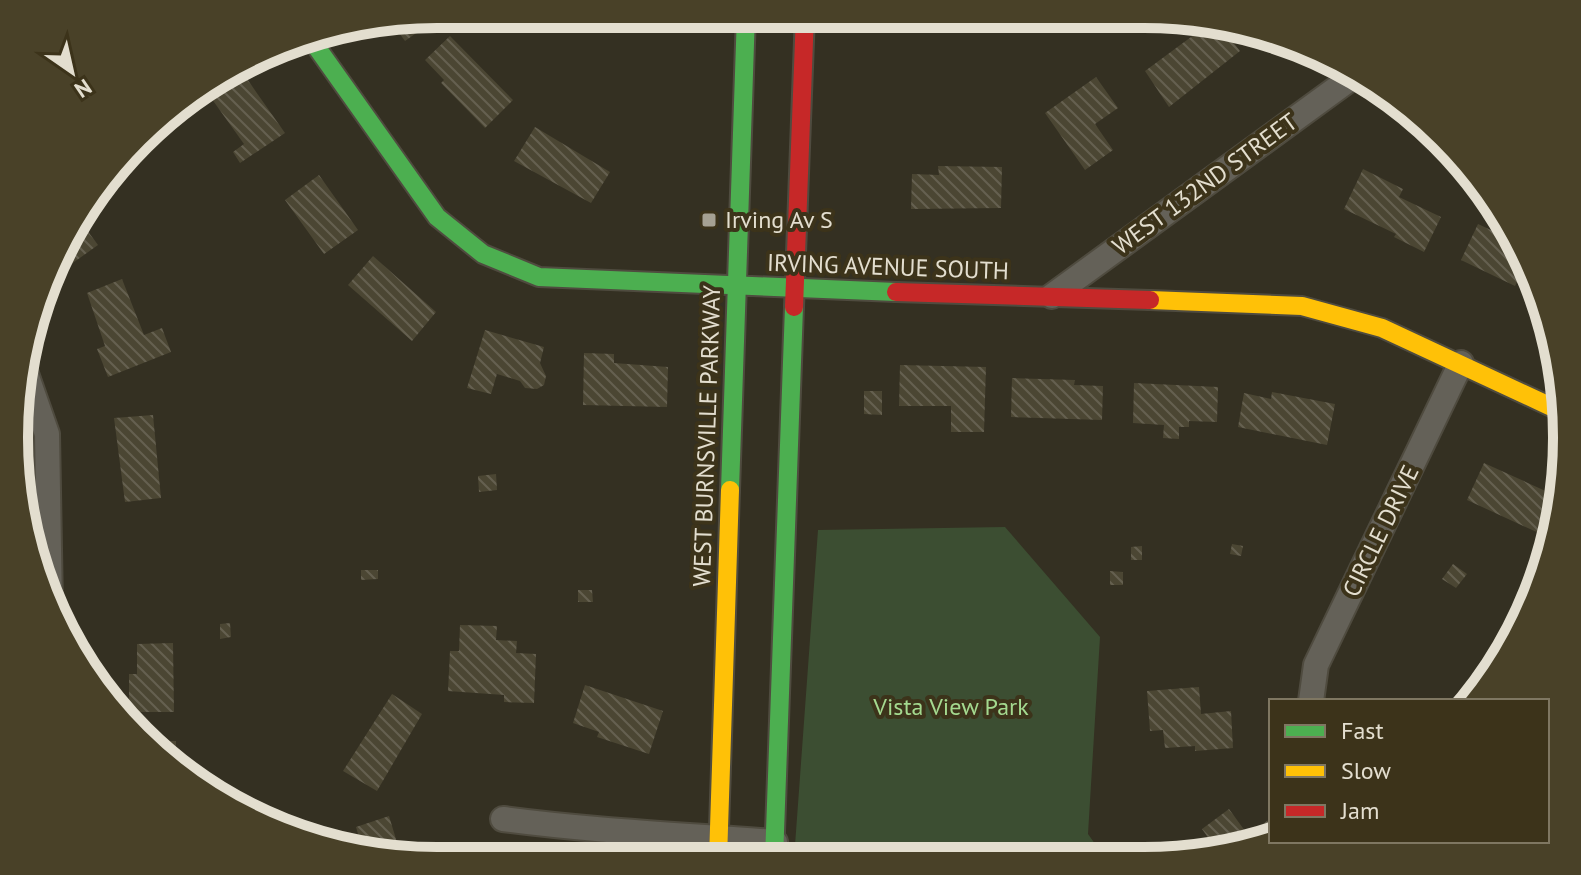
<svg xmlns="http://www.w3.org/2000/svg" width="1581" height="875" viewBox="0 0 1581 875" font-family="'PT Sans',sans-serif">
	<style>
		.green { fill: #3c4e32 }
		.building { fill: url(#building-back-hatch) }
		.lines { fill: none; stroke-linecap: round; stroke-linejoin: round }
		.street-casing { stroke: #4f4b3f; stroke-width: 28 }
		.fast-casing { stroke: #4f4b3f; stroke-width: 22 }
		.slow-casing { stroke: #4f4b3f; stroke-width: 22 }
		.jam-casing { stroke: #4f4b3f; stroke-width: 22 }
		.street { stroke: #646158; stroke-width: 24 }
		.fast { stroke: #4caf50; stroke-width: 18 }
		.slow { stroke: #ffc107; stroke-width: 18 }
		.jam { stroke: #c62828; stroke-width: 18 }
		.poi-dot { fill: #a6a192; stroke: #3c331a; stroke-width: 3 }
		.labels { text-anchor: middle; stroke-width: 8; stroke-linejoin: round; paint-order: stroke }
		.street-label { font-size: 24px; fill: #e3decf; stroke: #3c331a }
		.poi-label { font-size: 24px; fill: #e3decf; stroke: #3c331a; text-anchor: start }
		.park-label { font-size: 24px; fill: #a4d98f; stroke: #3c331a }
		.rim { fill: none; stroke: #e3decf; stroke-width: 10 }
	</style>
	<defs>
		<pattern id="building-back-hatch" width="6" height="6" patternUnits="userSpaceOnUse" patternTransform="scale(2)"><rect width="6" height="6" fill="#4b4633"/><path d="M-1 5l2 2M0 0l6 6M5-1l2 2" fill="none" stroke="#656050"/></pattern>
	</defs>
	<rect width="100%" height="100%" fill="#343022"/>
	<path class="green" d="M1005,527l95,110 -12,197 17,24 -311,1 24,-329z"/>
	<path class="building" d="M432,15l4,4 -31,22 -14,-19z
		M963,15h13l-1,16 -12,-1z
		M1210,23l10,2 20,26 -71,56 -24,-36z
		M450,36l63,64 -28,28 -44,-45 3,-3 -19,-20z
		M240,69l45,64 -45,30 -7,-11 11,-8 -40,-56z
		M1096,77l22,31 -23,16 18,26 -28,20 -40,-57z
		M535,127l75,45 -19,31 -77,-42z
		M938,166l64,1 -1,41 -90,1 1,-35 27,1z
		M1363,169l40,20 -4,8 42,20 -17,35 -30,-15 2,-3 -52,-25z
		M319,175l39,55 -34,24 -39,-54z
		M78,218l20,27 -28,20 -8,-11z
		M1478,224l30,14 25,51 -16,-7 -2,4 -54,-26z
		M373,256l63,56 -24,29 -64,-56z
		M122,279l22,56 18,-7 9,24 -63,25 -11,-28 8,-3 -18,-53z
		M485,330l59,17 -4,16 6,13 -2,9 -7,4 -12,-1 -5,-7 -23,-7 -6,20 -24,-6z
		M584,353l30,1v9l54,4 -1,40 -84,-2z
		M900,365l86,2 -2,65h-33v-26h-52z
		M1012,378l63,2 -1,5 29,1 -1,34 -91,-3z
		M1134,383l84,4 -1,35 -28,-1v6h-10v12l-16,-1 1,-13 -31,-2z
		M864,391h18v24l-18,-1z
		M1272,392l63,12 -8,41 -89,-18 6,-34 27,6z
		M153,415l8,83 -36,4 -11,-84z
		M1484,463l77,35 -18,37 -76,-35z
		M496,474l1,16 -18,2 -1,-16z
		M1232,544l11,2 -2,10 -11,-2z
		M1142,546v14h-11v-13z
		M1453,564l14,10 -11,14 -14,-9z
		M361,570h17v9l-17,1z
		M1110,571l13,1v13h-13z
		M578,590h14l1,12h-15z
		M230,623l1,14 -11,2v-15z
		M460,625l37,1 -1,14 21,1 -1,12 20,1 -2,49 -30,-1v-7l-56,-4 2,-40h9z
		M173,643l1,69h-45v-38h8v-30z
		M585,685l78,26 -14,43 -52,-17 2,-5 -26,-9z
		M1199,687l2,27 30,-3 2,37 -38,3v-5l-30,2 -2,-18 -13,1 -3,-40z
		M392,694l30,20 -45,77 -34,-20z
		M148,741h28v23z
		M1229,809l19,26 23,-17v22l-52,13 -17,-24z
		M389,816l13,43 -39,-8 -7,-24z"/>
	<g class="lines">
		<g class="street-casing">
			<path id="street" d="M1052,296l306,-223
				M24,368l23,66 3,172
				M1311,701l5,-36 145,-302
				M503,819c90,12 181,16 272,23"/>
		</g>
		<g class="fast-casing">
			<path id="fast" d="M308,35l129,182 46,37 56,23 357,15
				M730,490l16,-476
				M774,859l20,-552"/>
		</g>
		<g class="slow-casing">
			<path id="slow" d="M1150,300l152,6 80,22 176,82
				M718,859l12,-369"/>
		</g>
		<g class="jam-casing">
			<path id="jam" d="M896,292l254,8
				M794,307l11,-293"/>
		</g>
		<use href="#street" class="street"/>
		<use href="#fast" class="fast"/>
		<use href="#slow" class="slow"/>
		<use href="#jam" class="jam"/>
	</g>
	<rect class="poi-dot" x="701" y="212" width="16" height="16" rx="4"/>
	<g class="labels">
		<g class="street-label">
			<text transform="translate(1205 184) rotate(-36)" y="8">WEST 132ND STREET</text>
			<text transform="translate(888 267) rotate(2)" y="8">IRVING AVENUE SOUTH</text>
			<text transform="translate(707 436) rotate(-88)" y="8">WEST BURNSVILLE PARKWAY</text>
			<text transform="translate(1381 531) rotate(-64)" y="8">CIRCLE DRIVE</text>
		</g>
		<g class="poi-label">
			<text x="725" y="228">Irving Av S</text>
		</g>
		<g class="park-label">
			<text x="951" y="715">Vista View Park</text>
		</g>
	</g>
	<path d="M0 0H1581V875H0ZM437 28H1144A409 409 0 0 1 1553 437V438A409 409 0 0 1 1144 847H437A409 409 0 0 1 28 438V437A409 409 0 0 1 437 28Z" fill="#494128" fill-rule="evenodd"/>
	<path class="rim" d="M437 28H1144A409 409 0 0 1 1553 437V438A409 409 0 0 1 1144 847H437A409 409 0 0 1 28 438V437A409 409 0 0 1 437 28Z"/>
	<rect x="1269" y="699" width="280" height="144" fill="#3c331a" stroke="#7f7762" stroke-width="2"/>
	<rect x="1285" y="725" width="40" height="12" fill="#4caf50" stroke="#7f7762" stroke-width="2"/>
	<text x="1341" y="739" font-size="24" fill="#e3decf">Fast</text>
	<rect x="1285" y="765" width="40" height="12" fill="#ffc107" stroke="#7f7762" stroke-width="2"/>
	<text x="1341" y="779" font-size="24" fill="#e3decf">Slow</text>
	<rect x="1285" y="805" width="40" height="12" fill="#c62828" stroke="#7f7762" stroke-width="2"/>
	<text x="1341" y="819" font-size="24" fill="#e3decf">Jam</text>
	<g transform="translate(72 72) rotate(146)" stroke="#3c331a" stroke-width="6" paint-order="stroke">
	<path d="M0-6L14 30L0 20L-14 30Z" fill="#e3decf"/>
	<text y="-12" font-size="22" font-weight="bold" text-anchor="middle" fill="#e3decf">N</text>
	</g>
</svg>
